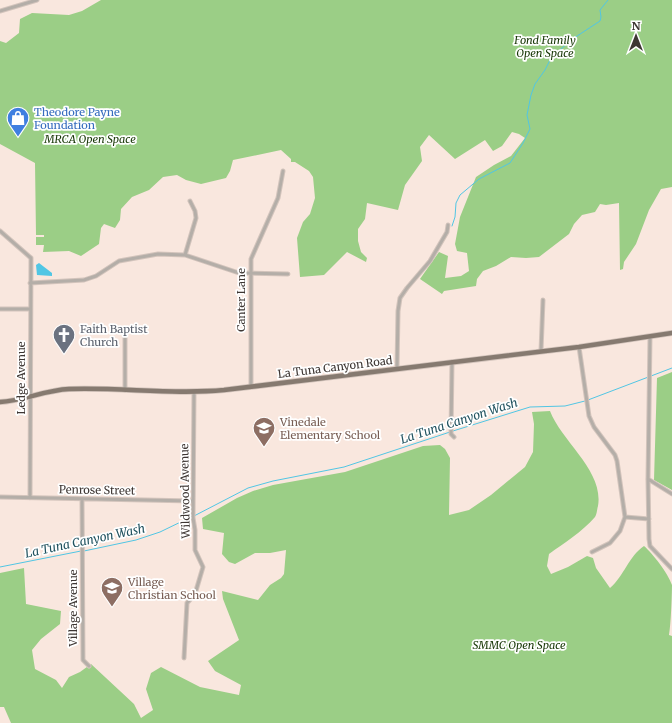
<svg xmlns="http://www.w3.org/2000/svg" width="672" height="723" viewBox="0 0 672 723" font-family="Merriweather,serif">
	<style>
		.green { fill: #9bce86 }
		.water { fill: #51c6e4 }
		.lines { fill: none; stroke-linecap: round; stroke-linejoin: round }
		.stream { stroke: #51c6e4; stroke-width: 1 }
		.minor-casing { stroke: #d3c4bc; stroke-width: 5 }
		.primary-casing { stroke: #d3c4bc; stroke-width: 6 }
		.minor { stroke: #b4aea8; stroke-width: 3 }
		.primary { stroke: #867a70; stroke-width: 4.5 }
		.labels { text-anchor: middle; stroke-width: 3.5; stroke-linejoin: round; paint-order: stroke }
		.park-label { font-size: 11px; font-style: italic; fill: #163604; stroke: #fff }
		.shop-label { font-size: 11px; fill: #366cbe; stroke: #fff; text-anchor: start }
		.street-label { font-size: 11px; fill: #3d3633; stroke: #fff }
		.worship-label { font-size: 11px; fill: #5b616d; stroke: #fff; text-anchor: start }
		.education-label { font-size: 11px; fill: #785e54; stroke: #fff; text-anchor: start }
		.water-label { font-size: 12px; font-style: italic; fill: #21525f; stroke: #fff }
	</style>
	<rect width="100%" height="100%" fill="#f9e7de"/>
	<path class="green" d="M101,0h571v187l-11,2 -12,21 -13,34 -12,18 -1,7 -3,1 -1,-67 -13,2 -6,-1 -5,8 -13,3 -8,9 -5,10 -30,23 -13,1 -15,-1 -15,9 -13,5 -6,8 -1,7 -32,5 -2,3 -22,-15 19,-27 9,4 -3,22 16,-2 8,-5 -2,-18 -10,-2 -2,-7 5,-27 16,-40 18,-12 17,-9 14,-18 -6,-4 -7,-2 -10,14 -9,5 -8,-11 -30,19 -26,-24 -9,12 2,14 -17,24 -7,25 -31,-7 -2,16 -7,10v12l3,11 6,6 -1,4 -19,-10 -23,23 -24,2 -3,-39 6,-16 7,-8 5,-16 -2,-21 -4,-6 -14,-9h-4v-3l-10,-9 -48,10 -3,11 -4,7 -25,6 -15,-4 -9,-5 -14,2 -14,13 -17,7 -11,12 -1,11 -5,8 -11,-4 -3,4 -2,16 -18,12 -12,-5 -26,1 1,-7h-8v-8h8v-2h-8l-1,-72 -35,-19v-103l6,2 13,-10 1,-14 12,-6 37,2 13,-4z
		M672,372v118l-18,-10 3,-102z
		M550,411c12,31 54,60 48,95 -1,3 -1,8 -3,11 -13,15 -31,26 -46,37l-2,12 4,8 17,-7 19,-11 6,2 3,10 14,20c14,-12 19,-32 34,-42 9,8 24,27 28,39 0,8 -1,40 -3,50l3,1v87h-661l-7,-16h-4v-134l24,-5 2,36 35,7 -1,13 -19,15 -9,11 3,19 21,11 6,8 7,-11 11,-5 11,-8 43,40 7,14 12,-8 -7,-21 5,-16 10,-6 39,20 39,8 2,-10 -26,-14 -7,-10 31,-21 -16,-41 -1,-8 36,9 12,-15 11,-7 3,-4 2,-24 -16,3h-15l-20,11 -6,-2 -7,-8 2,-21 -21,-4 -1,-11 35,-20 16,-7 20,-6 72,-13 78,-26 17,-1 5,4 5,9 -1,57 20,-5 22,-15 34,-28 8,-15 1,-28 -2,-12z"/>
	<path class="water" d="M39,263l13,10v3l-15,-1 -1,-10z"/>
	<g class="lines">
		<path class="stream" d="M452,226l3,-9 1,-14 4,-8 19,-16 31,-16 13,-20 7,-14 -3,-14 4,-20 4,-11 10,-14 6,-12 20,-18 29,-19 1,-4 -1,-7 8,-10
			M588,400l84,-32
			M453,431l77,-24 35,-1 20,-5
			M194,516l54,-28 25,-7 71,-14 106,-35
			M84,551l52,-11 24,-8 31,-15
			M0,567l81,-16"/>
		<g class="minor-casing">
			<path id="minor" d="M0,11l37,-11
				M0,231l31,27 -1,240
				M185,255l11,-37 -1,-7 -5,-10
				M30,283l54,-3 12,-4 23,-15 39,-7 27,1 54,18 49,1
				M0,309h30
				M650,337l-2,142 1,60 1,7 22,23
				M579,347l10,69 5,11 21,28 2,6 8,56 -5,14 -10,12 -18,9
				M541,351l2,-51
				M452,362l-1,72 3,3
				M397,368l1,-57 2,-13 7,-10 23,-27 17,-29 1,-7
				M251,386v-127l27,-61 5,-27
				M125,390v-54
				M648,479l24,15
				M0,497l193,4
				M82,499l1,161 6,6
				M625,517l24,2
				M184,658l3,-55 8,-9 8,-27 -8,-17v-20l-2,-12 1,-126"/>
		</g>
		<g class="primary-casing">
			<path id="primary" d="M0,402c23,-1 45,-12 69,-13 51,-2 104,6 155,1l355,-43 93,-14"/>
		</g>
		<use href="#minor" class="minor"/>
		<use href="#primary" class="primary"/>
	</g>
	<defs>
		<g id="shop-pin" transform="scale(1.15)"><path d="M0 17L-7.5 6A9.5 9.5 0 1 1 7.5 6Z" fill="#3f7fe0" stroke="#fff"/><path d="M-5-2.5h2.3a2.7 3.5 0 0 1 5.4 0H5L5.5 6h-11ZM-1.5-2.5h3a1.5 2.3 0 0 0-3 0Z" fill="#fff"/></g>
		<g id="church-pin" transform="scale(1.15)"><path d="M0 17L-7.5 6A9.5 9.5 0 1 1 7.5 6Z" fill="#6b7280" stroke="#fff"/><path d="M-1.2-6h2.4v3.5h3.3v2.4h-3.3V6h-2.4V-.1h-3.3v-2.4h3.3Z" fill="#fff"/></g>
		<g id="school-pin" transform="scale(1.15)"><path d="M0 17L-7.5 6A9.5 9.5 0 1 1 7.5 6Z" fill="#8d6e63" stroke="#fff"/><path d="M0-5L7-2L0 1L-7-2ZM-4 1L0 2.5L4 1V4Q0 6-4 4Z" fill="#fff"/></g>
	</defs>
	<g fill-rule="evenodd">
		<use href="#shop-pin" x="18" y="118"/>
		<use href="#church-pin" x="64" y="335"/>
		<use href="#school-pin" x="264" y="428"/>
		<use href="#school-pin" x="112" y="588"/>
	</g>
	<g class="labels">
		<g class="park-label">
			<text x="545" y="44">Fond Family<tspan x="545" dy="13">Open Space</tspan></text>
			<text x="90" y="143">MRCA Open Space</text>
			<text x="519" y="649">SMMC Open Space</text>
		</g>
		<g class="shop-label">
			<text x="34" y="116">Theodore Payne<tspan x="34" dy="13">Foundation</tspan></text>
		</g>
		<g class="street-label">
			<text transform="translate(241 300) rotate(-90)" y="4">Canter Lane</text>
			<text transform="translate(335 367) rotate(-7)" y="4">La Tuna Canyon Road</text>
			<text transform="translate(21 378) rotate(-90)" y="4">Ledge Avenue</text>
			<text transform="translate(97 490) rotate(1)" y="4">Penrose Street</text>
			<text transform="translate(185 491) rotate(-91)" y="4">Wildwood Avenue</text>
			<text transform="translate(73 608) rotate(-90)" y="4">Village Avenue</text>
		</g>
		<g class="worship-label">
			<text x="80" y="333">Faith Baptist<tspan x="80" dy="13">Church</tspan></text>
		</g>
		<g class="education-label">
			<text x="280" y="426">Vinedale<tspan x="280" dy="13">Elementary School</tspan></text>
			<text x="128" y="586">Village<tspan x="128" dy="13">Christian School</tspan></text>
		</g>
		<g class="water-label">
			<text transform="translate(459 421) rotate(-18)" y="4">La Tuna Canyon Wash</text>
			<text transform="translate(85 541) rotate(-12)" y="4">La Tuna Canyon Wash</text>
		</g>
	</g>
	<g transform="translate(636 36)" stroke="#ffffff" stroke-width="3" paint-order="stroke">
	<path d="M0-3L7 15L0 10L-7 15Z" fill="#3d3633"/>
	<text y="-6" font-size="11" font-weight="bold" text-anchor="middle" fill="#3d3633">N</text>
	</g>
</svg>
